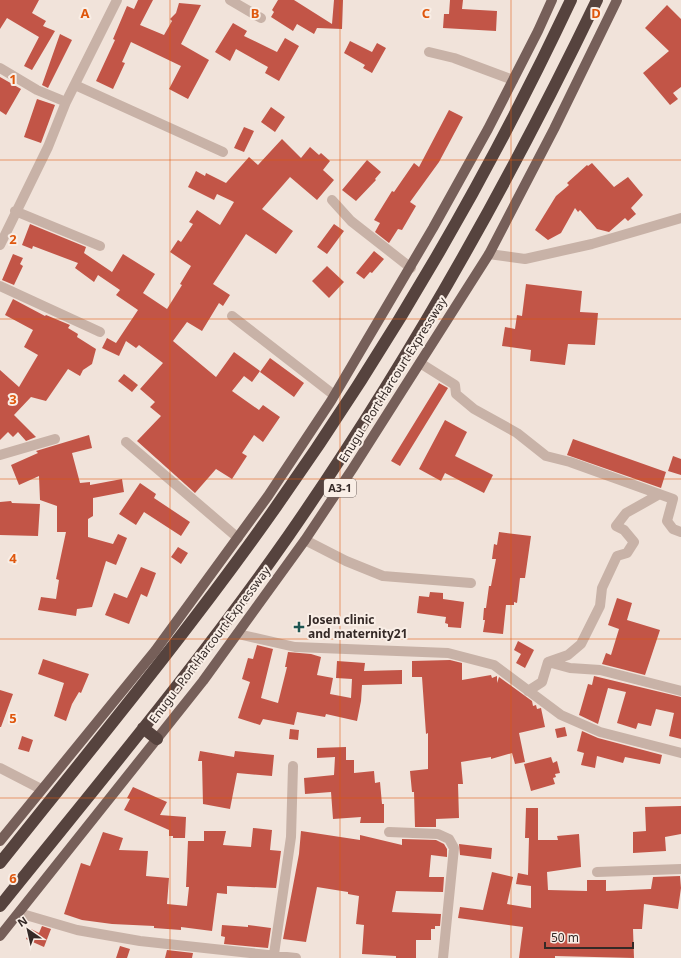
<svg xmlns="http://www.w3.org/2000/svg" width="681" height="958" viewBox="0 0 681 958" font-family="'Noto Sans',sans-serif">
	<style>
		.building { fill: #c25547 }
		.lines { fill: none; stroke-linecap: round; stroke-linejoin: round }
		.minor { stroke: #c8b2a7; stroke-width: 10 }
		.major { stroke: #765f59; stroke-width: 10 }
		.highway { stroke: #56433e; stroke-width: 12 }
		.grid { fill: none; stroke: #df570d; stroke-width: 1; stroke-opacity: 0.55 }
		.poi-dot { fill: #1e5551; stroke: #f9eee6; stroke-width: 1.5 }
		.labels { text-anchor: middle; stroke-width: 4; stroke-linejoin: round; paint-order: stroke }
		.shield { fill: #f9eee6; stroke: #706560; stroke-width: 1 }
		.shield-label { font-size: 11px; font-weight: bold; fill: #352a27 }
		.street-label { font-size: 12px; fill: #352a27; stroke: #f9eee6 }
		.poi-label { font-size: 12px; font-weight: bold; fill: #352a27; stroke: #f9eee6; text-anchor: start }
		.grid-label { font-size: 13px; text-anchor: middle; font-weight: bold; fill: #df570d; stroke: #f9eee6; stroke-width: 4; stroke-linejoin: round; paint-order: stroke }
	</style>
	<rect width="100%" height="100%" fill="#f1e3da"/>
	<path class="building" d="M0,0h39l-7,13 14,8 -3,5 12,5 -23,39 -8,-4 15,-29 -32,-19 -7,11z
		M138,0h15l-13,25 24,10 8,-14 -2,-2 6,-6 3,-10 22,2 -20,39 28,16 -21,39 -19,-10 12,-23 -50,-24 -9,20 3,1 -12,26 -17,-8 19,-41 -2,-1 14,-33 7,3z
		M278,0h16l38,24 2,-24h9l-1,29 -25,-1 -3,6 -17,-10 -4,7 -22,-14 3,-5 -2,-2z
		M450,0h13l-1,9 35,2 -1,20 -53,-3 1,-14h5z
		M667,5l14,14v68l-8,6 5,6 -8,6 -27,-32 26,-22 -24,-23z
		M233,23l14,8 -3,5 33,16 8,-14 14,8 -20,35 -14,-8 3,-6 -32,-18 -6,12 -15,-9z
		M60,34l12,6 -24,48 -6,-3z
		M350,41l22,11 5,-9 9,5 -14,25 -9,-5 2,-3 -21,-12z
		M0,77l21,12 -15,26 -6,-4z
		M37,99l18,6 -14,38 -17,-6z
		M271,107l14,10 -10,15 -14,-10z
		M449,110l14,7 -24,45 -29,40 6,4 -14,24 -4,-1 -9,14 -14,-11 5,-9 -6,-3 18,-29 2,1 20,-29 5,4z
		M244,127l10,4 -10,21 -10,-4z
		M282,139l19,19 9,-11 9,8 2,-2 9,8 -7,9 11,10 -17,20 -27,-23 -28,32 31,22 -17,23 -30,-20 -33,50 17,11 -7,11 -4,-3 -17,28 -15,-9 -14,19 43,36 18,-25 26,19 -8,11 -8,-6 -12,15 27,19 4,-5 17,12 -17,25 -9,-7 -12,18 5,3 -15,23 -16,-10 -21,24 -58,-52 24,-25 -11,-9 5,-5 -15,-13 23,-26 -24,-18 -3,3 -10,-7 -7,15 -17,-8 5,-10 9,5 22,-33 -22,-15 4,-5 -22,-15 -4,7 -19,-14 3,-5 -45,-17 -1,3 -10,-4 8,-21 56,23 -2,6 28,19 11,-18 32,20 -12,19 24,16 15,-24 -2,-1 11,-18 -21,-14 8,-12 3,2 12,-18 -4,-2 8,-12 23,15 14,-23 -17,-8 -3,6 -26,-13 8,-16 9,5 1,-3 20,10 23,-26 9,8z
		M367,160l14,12 -6,7 1,1 -20,21 -14,-11z
		M592,163l22,24 14,-10 15,18 -12,13 5,6 -8,7 -3,-3 -16,14 -12,-3 -17,-19 -2,2 -3,-4 -14,25 -13,7 -13,-10 21,-34 13,-11 -2,-2 20,-18 1,1z
		M334,224l10,7 -17,23 -10,-7z
		M374,251l10,8 -12,14 -2,-1 -6,7 -8,-6z
		M13,254l10,4 -3,6 3,2 -9,19 -12,-5z
		M327,266l17,16 -15,16 -17,-17z
		M526,284l56,7 -2,21 18,1 -3,32 -27,-1 -3,21 -35,-4 1,-11 -29,-4 3,-19 10,2 2,-14 5,1z
		M13,299l32,17 1,-1 24,10 -2,3 10,6 -1,3 19,12 -4,15 -9,6 -3,6 -12,-7 -22,32 -15,-4 -17,18 22,22 -10,4 -8,-9 -5,5 -5,-5 -8,8v-70l19,17 19,-32 -14,-8 9,-17 -28,-15z
		M270,358l34,25 -10,14 -34,-25z
		M124,374l14,11 -6,7 -14,-11z
		M439,383l9,5 -48,78 -9,-5z
		M445,420l22,12 -12,24 38,19 -9,18 -39,-20 -4,8 -22,-12z
		M89,435l3,13 -20,5 8,30 10,-1v3l32,-6 2,13 -31,6v18l-5,3v18l25,7 5,-10 9,4 -11,27 -10,-4 -14,46 -15,2 -1,7 -38,-6 3,-13 15,2 3,-19 -3,-1 10,-47h-9v-26l-17,-6 -1,-24 -20,9 -8,-20 27,-12 -2,-2z
		M573,439l93,33 -5,16 -94,-33z
		M673,456l8,3v16l-13,-4z
		M140,483l16,11 -2,4 36,24 -9,14 -37,-24 -8,13 -17,-11z
		M11,501l1,2 28,1 -2,32 -38,-1v-33z
		M499,532l32,4 -6,42h-5l-3,25 -3,-1v3h-8l-3,29 -20,-2 2,-12h-2l1,-12h2l3,-22h2l5,-27h-4l2,-15 3,1z
		M178,547l10,6 -7,11 -10,-7z
		M141,567l15,6 -9,24 -6,-3 -12,30 -24,-9 9,-22 13,5z
		M430,592l13,1v6l21,3 -3,26 -13,-1v-3l-3,-1 1,-6 -29,-4 2,-17 10,1z
		M617,598l15,5 -5,17 33,10 -15,45 -43,-11 4,-11 5,2 8,-26 -11,-4z
		M518,641l16,9 -9,18 -9,-5 5,-9 -7,-4z
		M257,645l16,4 -12,49 17,5 9,-36h-2l3,-15 23,2 10,3 -4,18 16,3 -3,16 21,4 1,-19 -16,-1 1,-17 28,2 -1,8 38,-1v14l-40,1 -1,16 -4,20 -31,-7 -1,3 -28,-5 -3,13 -31,-6 -3,6 -22,-7 12,-36 -8,-3 6,-21 5,1z
		M43,659l46,15 -8,19 -2,-1 -7,12 -6,17 -12,-5 10,-33 -26,-9z
		M450,660l12,3v17l29,-5 1,3 5,-2v7l2,-6 33,24 1,5 3,-1 1,4 4,-1 4,19 -26,6 6,29 -10,2 -3,-11 -21,6v-2l-30,5 2,22h-5l1,34 -23,1v8h-21l-1,-35h-2l-2,-21 18,-2v-36l-2,1 -4,-57h-10v-16z
		M594,676l87,21v42l-12,-3 5,-23 -18,-4 -5,17 -13,-3 -2,6 -19,-6 9,-31 -18,-4 -10,36 -19,-9 9,-31 4,1z
		M0,690l13,4 -12,33h-1z
		M565,727l2,9 -10,2 -2,-9z
		M290,729l9,1 -1,10 -9,-1z
		M582,731l16,7 64,17 -2,9 -35,-7 -2,6 -26,-7 -2,12 -14,-3 3,-12 -7,-2z
		M22,736l11,4 -4,12 -11,-3z
		M346,747v13h8v13l20,-2 1,12 5,-1 2,22h2v19h-24l1,-6 -28,2 -2,-27 -26,2 -1,-16 30,-3 1,-18 -18,1v-10z
		M200,751l34,6 1,-6 39,4 -2,21 -35,-3 -7,36 -27,-5 -1,-43h-4z
		M551,757l2,6 4,-2 3,12 -5,1 1,3 -3,1 2,6 -24,7 -7,-27z
		M133,787l34,15 -7,13 26,2 -1,21h-12v-2h-4v-6l-45,-20 6,-11 -3,-1z
		M681,806v28l-16,3 1,14 -33,2v-21l13,-1 -1,-24z
		M526,808h12v32h20l-1,-4 22,-2 2,33 -34,5 1,18 39,1v-11h19v11l45,-2 2,-12 27,-1 1,12 -3,21 -34,-5 -2,25h-9l1,29 -79,-2v2h-36l4,-31 -65,-9 2,-11 23,3 9,-38 21,5 -6,27 24,4v-22l-15,-2 2,-11 10,2 1,-37h-4z
		M253,828l19,2 -2,20 11,1 -5,37 -49,-2v8l-10,-1 -5,38 -31,-4v3l-27,-2v-2l-42,-2 -30,-4 -18,-6 17,-51 9,3 13,-34 20,6 -4,12 29,1 -2,25 23,2 -2,26 20,2 2,-19h-3l2,-46h16v-10h22l-3,14 28,2z
		M301,831l59,9v-5l42,10v-6l34,1 8,4 3,5v8l-16,-2 -2,22h15l-1,15 -47,-1 -4,21 49,2 -1,12h-5v3h-4v11h-15v18h-20v-2l-34,-2 2,-29 -8,-1 3,-28 -11,-2v-2l-31,-5 -11,55 -23,-3 16,-85z
		M459,844l33,4 -1,11 -31,-4z
		M222,925l26,2v-2l23,3 -3,20 -44,-4 1,-7 -4,-1z
		M42,926l9,3 -7,18 -18,-8 5,-10 8,4z
		M120,946l10,3 -3,9h-11z
		M167,950l26,3 -1,5h-27z"/>
	<g class="lines">
		<path class="minor" d="M230,0l31,18
			M429,52l25,6 59,22
			M0,68l37,22 29,12
			M75,85l148,67
			M332,200l19,21 60,47
			M15,211l85,35
			M0,245l48,-98 18,-45 51,-102
			M489,254l36,5 67,-15 89,-26
			M0,286l100,46
			M232,316l102,79
			M420,363l35,22 1,9 18,15 43,24 29,23 24,6 103,37 -6,22 6,8 8,3
			M126,442l112,96
			M0,455l55,-16
			M305,540l41,21 37,15 88,7
			M238,634l57,13 153,6 46,12 67,50 39,17 81,21
			M548,662l22,6 30,2 81,21
			M528,691l14,-9 6,-20 20,-7 13,-11 19,-38 2,-18 15,-32 10,-3 7,-11 -10,-12 -8,-4 10,-13 32,-18
			M0,768l41,21
			M389,832l49,2 11,5 5,9 -11,110
			M597,872l84,-3
			M19,913l58,17 63,11 156,17
			M274,954l17,-117 2,-71"/>
		<path class="major" d="M0,841l155,-190 113,-155 63,-95 102,-173 55,-99 50,-98 14,-31
			M0,936l203,-255 102,-141 48,-72 136,-214 65,-125 63,-129"/>
		<path class="highway" d="M143,728l14,11
			M0,863c90,-113 182,-224 266,-342 117,-164 219,-338 305,-521
			M0,906c98,-122 199,-242 289,-371 117,-169 219,-350 308,-535"/>
	</g>
	<path class="grid" d="M170,0v958M340,0v958M511,0v958M0,160h681M0,319h681M0,479h681M0,639h681M0,798h681"/>
	<path class="poi-dot" d="M297 621h4v4h4v4h-4v4h-4v-4h-4v-4h4z"/>
	<g class="labels">
		<rect class="shield" x="324" y="479" width="32" height="18" rx="3"/>
		<g class="shield-label">
			<text x="340" y="492">A3-1</text>
		</g>
		<g class="street-label">
			<text transform="translate(393 380) rotate(-58)" y="4">Enugu - Port Harcourt Expressway</text>
			<text transform="translate(210 645) rotate(-53)" y="4">Enugu - Port Harcourt Expressway</text>
		</g>
		<g class="poi-label">
			<text x="308" y="624">Josen clinic<tspan x="308" dy="14">and maternity21</tspan></text>
		</g>
	</g>
	<g class="grid-label">
		<text x="85" y="18">A</text>
		<text x="255" y="18">B</text>
		<text x="426" y="18">C</text>
		<text x="596" y="18">D</text>
		<text x="13" y="84">1</text>
		<text x="13" y="244">2</text>
		<text x="13" y="404">3</text>
		<text x="13" y="563">4</text>
		<text x="13" y="723">5</text>
		<text x="13" y="883">6</text>
	</g>
	<g transform="translate(28 930) rotate(326)" stroke="#f9eee6" stroke-width="3" paint-order="stroke">
	<path d="M0-3L7 15L0 10L-7 15Z" fill="#352a27"/>
	<text y="-6" font-size="11" font-weight="bold" text-anchor="middle" fill="#352a27">N</text>
	</g>
	<path d="M545 942v6h88v-6" fill="none" stroke="#352a27" stroke-width="2"/>
	<text x="551" y="942" font-size="12" fill="#352a27" stroke="#f9eee6" stroke-width="3" paint-order="stroke">50 m</text>
</svg>
